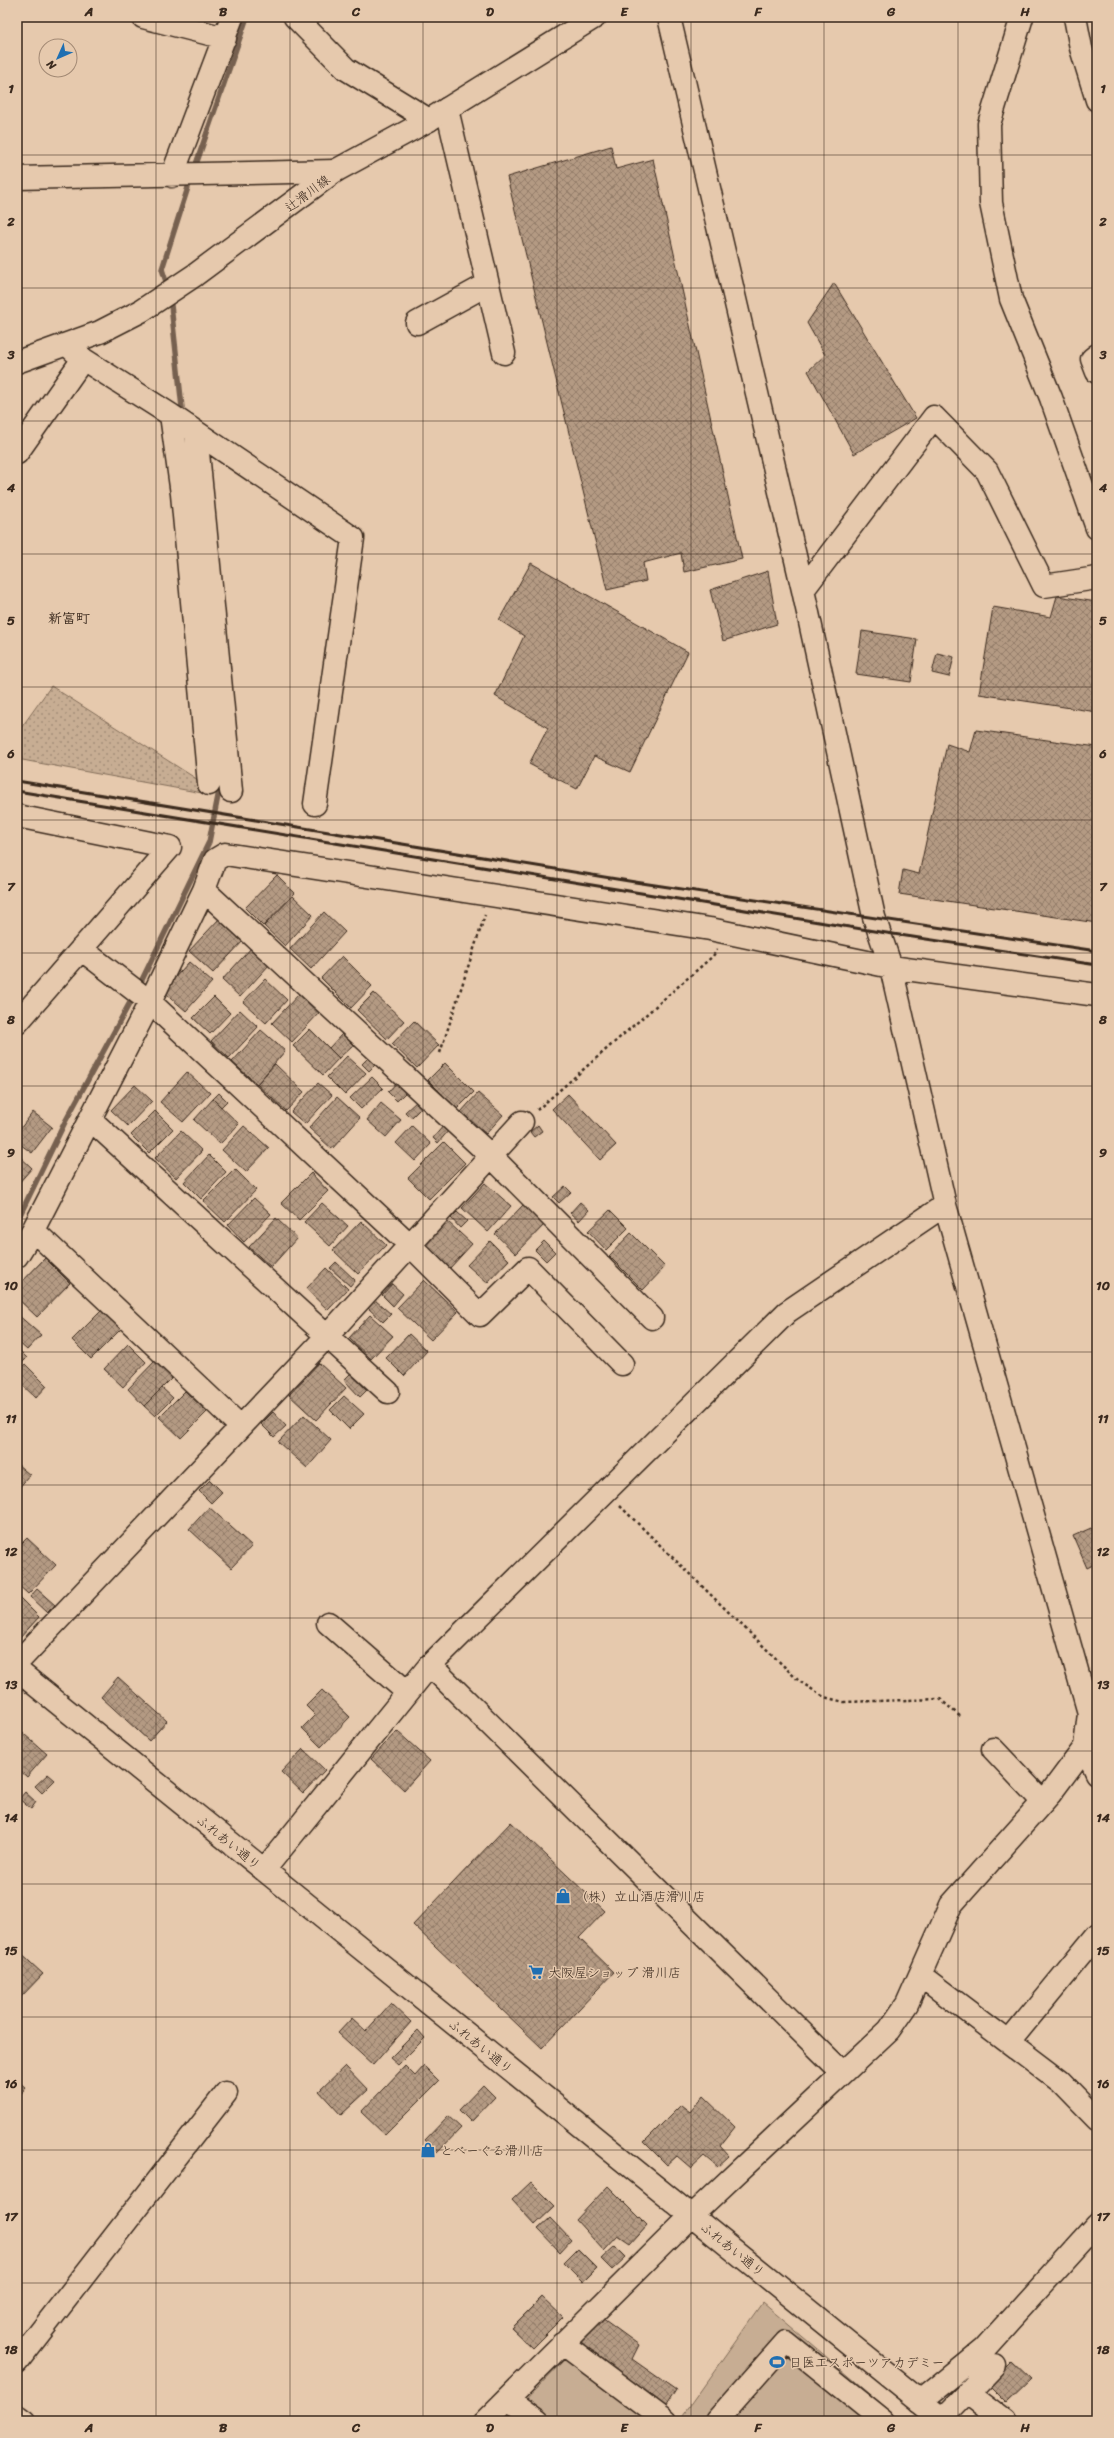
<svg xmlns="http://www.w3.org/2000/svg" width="1114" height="2438" viewBox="0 0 1114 2438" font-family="Sriracha,'Klee One',sans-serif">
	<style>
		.grass { fill: url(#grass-dots); stroke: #816c58 }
		.garden { fill: #c7ad93; stroke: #816c58 }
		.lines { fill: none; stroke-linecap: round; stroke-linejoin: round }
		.stream { stroke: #766150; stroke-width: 5.5 }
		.building { fill: url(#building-cross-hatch); stroke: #3b2a1e }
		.minor-casing { stroke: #3b2a1e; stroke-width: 25 }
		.major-casing { stroke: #3b2a1e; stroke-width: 25 }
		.path { stroke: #3b2a1e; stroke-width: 2.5; stroke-dasharray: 3 3; stroke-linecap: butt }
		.minor { stroke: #e6c9ad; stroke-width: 22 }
		.major { stroke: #e6c9ad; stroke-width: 22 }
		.rail { stroke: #3b2a1e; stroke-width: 3 }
		.grid { fill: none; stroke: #3b2a1e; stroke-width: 1; stroke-opacity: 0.55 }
		.labels { text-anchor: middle; stroke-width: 3; stroke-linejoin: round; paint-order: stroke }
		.street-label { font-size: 13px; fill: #3b2a1e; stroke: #e6c9ad }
		.poi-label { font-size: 13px; fill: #3b2a1e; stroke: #e6c9ad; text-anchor: start }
		.neighbourhood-label { font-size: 14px; font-weight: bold; fill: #3b2a1e; stroke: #e6c9ad }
		.neatline { fill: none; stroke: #3b2a1e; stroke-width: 1.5 }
		.grid-label { font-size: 13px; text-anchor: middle; font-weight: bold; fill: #3b2a1e }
	</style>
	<defs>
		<pattern id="grass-dots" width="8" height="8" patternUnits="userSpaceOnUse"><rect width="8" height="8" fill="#c7ad93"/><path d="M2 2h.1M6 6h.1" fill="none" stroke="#a38d77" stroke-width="1.8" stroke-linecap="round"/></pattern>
		<pattern id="building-cross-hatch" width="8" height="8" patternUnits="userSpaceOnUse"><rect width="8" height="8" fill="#b49a83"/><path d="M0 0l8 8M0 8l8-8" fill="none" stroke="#947e6b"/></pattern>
	</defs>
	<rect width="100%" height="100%" fill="#e6c9ad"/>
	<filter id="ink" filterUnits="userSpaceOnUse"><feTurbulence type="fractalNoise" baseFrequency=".025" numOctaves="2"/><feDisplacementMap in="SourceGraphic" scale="8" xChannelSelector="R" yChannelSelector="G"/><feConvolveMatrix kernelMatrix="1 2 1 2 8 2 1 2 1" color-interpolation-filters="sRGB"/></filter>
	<g filter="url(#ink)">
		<path class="grass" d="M51,686l152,97 -1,10 -185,-34v-34l4,3z"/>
		<path class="garden" d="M763,2303l139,118h-223z
			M566,2358l87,63h-148z"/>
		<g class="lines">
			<path class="stream" d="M194,170l53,-153
				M168,288l-6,-19 29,-91
				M170,296l13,121
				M138,988l71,-146 10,-51 -1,-9
				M17,1221l48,-99 69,-127"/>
		</g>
		<path class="building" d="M611,146l5,23 37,-10 89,400 -58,13 -3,-19 -38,10 3,18 -39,9 -100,-413z
			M834,283l82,135 -62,36 -46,-83 17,-16 -18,-32z
			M531,563l157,89 -58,120 -36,-16 -17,33 -48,-25 19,-36 -53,-32 29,-60 -25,-16z
			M768,571l9,53 -54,17 -13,-51z
			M1057,596l40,6v110l-118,-18 14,-87 58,10z
			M862,631l55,8 -6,43 -55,-8z
			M937,653l17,4 -5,20 -17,-4z
			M976,730l121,17v176l-198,-29 4,-24 16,4 28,-130 23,8z
			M277,875l18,18 -32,33 -18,-18z
			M293,896l20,19 -28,31 -21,-20z
			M324,912l21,20 -34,37 -21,-20z
			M220,918l24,22 -31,33 -24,-22z
			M252,947l18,17 -30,33 -18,-17z
			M342,956l30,30 -21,22 -30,-30z
			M189,962l23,20 -26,29 -23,-20z
			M265,979l22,21 -21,23 -23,-21z
			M374,993l30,28 -17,18 -30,-29z
			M299,994l20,19 -27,29 -20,-19z
			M214,997l16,16 -20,21 -17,-16z
			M240,1010l18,17 -29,31 -18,-17z
			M414,1021l25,24 -22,23 -25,-24z
			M310,1029l29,29 -16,17 -30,-29z
			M261,1030l24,21 -28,33 -25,-22z
			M342,1034l11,11 -14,13 -10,-10z
			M347,1056l19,17 -21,22 -18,-18z
			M369,1057l7,7 -7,7 -7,-7z
			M445,1063l29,29 -17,17 -29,-29z
			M275,1064l29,28 -18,19 -29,-27z
			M187,1072l23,21 -27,29 -23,-20z
			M372,1077l11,11 -22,21 -11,-11z
			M398,1081l10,9 -11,11 -9,-9z
			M318,1083l14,12 -27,29 -14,-12z
			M135,1085l17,16 -24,25 -17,-16z
			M219,1093l8,8 -6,6 -8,-8z
			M478,1093l25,22 -17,19 -25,-22z
			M568,1094l48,51 -16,15 -48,-51z
			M337,1097l23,21 -28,31 -23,-21z
			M213,1099l26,25 -19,20 -26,-24z
			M417,1101l5,6 -11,11 -6,-6z
			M381,1103l20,17 -15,17 -19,-17z
			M155,1111l18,18 -24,24 -18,-18z
			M33,1112l19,15 -20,26 -15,-11v-9z
			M444,1125l5,5 -11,13 -5,-5z
			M538,1125l4,6 -8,6 -4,-5z
			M244,1126l25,22 -23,24 -24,-22z
			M412,1126l19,18 -16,17 -19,-18z
			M181,1131l21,20 -26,27 -21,-20z
			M444,1142l21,21 -36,36 -21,-21z
			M17,1154l15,14 -15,17z
			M209,1155l17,17 -25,27 -17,-17z
			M235,1169l21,21 -31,32 -22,-21z
			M311,1173l17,18 -29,29 -18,-17z
			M485,1183l26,23 -23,26 -26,-24z
			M565,1186l6,6 -12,11 -6,-6z
			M254,1198l17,16 -27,28 -16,-17z
			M580,1202l9,8 -10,11 -9,-8z
			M322,1203l26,23 -18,20 -26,-24z
			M525,1203l21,20 -30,31 -21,-20z
			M610,1210l18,18 -22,22 -18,-19z
			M457,1212l10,9 -7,7 -9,-10z
			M276,1218l21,20 -26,29 -22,-20z
			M361,1221l25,24 -28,29 -25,-24z
			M447,1221l25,23 -22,24 -25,-22z
			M631,1233l34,34 -22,23 -34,-34z
			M490,1241l19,19 -22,23 -20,-18z
			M544,1241l11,11 -9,9 -11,-11z
			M45,1258l25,25 -33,34 -20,-19v-11z
			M336,1262l19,18 -5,6 -20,-18z
			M326,1268l22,21 -20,21 -22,-21z
			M424,1280l34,32 -27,28 -34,-32z
			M392,1284l11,10 -10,12 -11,-11z
			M375,1300l16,14 -8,8 -15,-14z
			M103,1309l19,19 -31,31 -19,-19z
			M17,1314l24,21 -14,15 -10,-9z
			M370,1315l23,21 -22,23 -22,-21z
			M409,1334l18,17 -23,25 -18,-18z
			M128,1344l18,18 -23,25 -19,-18z
			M17,1348l10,10 -9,9 -1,-2z
			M156,1360l17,17 -29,29 -16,-17z
			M319,1363l27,25 -30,32 -27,-25z
			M25,1364l22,22 -11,12 -19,-18v-7z
			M351,1373l16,17 -7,7 -16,-17z
			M162,1388l11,10 -18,18 -11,-10z
			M185,1391l22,21 -26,26 -22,-21z
			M344,1396l20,18 -15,15 -19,-19z
			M273,1412l13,14 -12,11 -13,-13z
			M304,1415l27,25 -24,28 -29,-26z
			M17,1464l13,11 -13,15z
			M210,1480l12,12 -11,11 -12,-12z
			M209,1507l43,39 -21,22 -42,-39z
			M1091,1528l6,14v21l-10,5 -14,-32z
			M27,1538l29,27 -28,29 -11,-10v-36z
			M37,1589l18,16 -8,8 -17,-16z
			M17,1595l22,22 -20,22 -2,-2z
			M118,1677l49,44 -18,20 -48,-44z
			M322,1690l28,27 -29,30 -19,-19 13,-13 -9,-9z
			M17,1728l30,26 -20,23 -10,-9z
			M397,1731l33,30 -26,29 -33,-31z
			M303,1749l22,21 -22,23 -22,-21z
			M48,1774l7,6 -13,13 -7,-7z
			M25,1792l11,10 -5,7 -12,-10z
			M511,1822l94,89 -26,27 35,34 -72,76 -129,-123z
			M17,1950l26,24 -23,24 -3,-2z
			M391,2003l20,19 -38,43 -35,-32 14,-15 14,13z
			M418,2030l7,8 -27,27 -8,-7z
			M345,2066l23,24 -27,25 -22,-24z
			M405,2066l10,10 9,-10 15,15 -54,54 -24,-23z
			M17,2080l9,8 -9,10z
			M483,2085l12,12 -24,25 -12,-12z
			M703,2096l32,31 -15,19 9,10 -12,11 -13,-11 -13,12 -14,-12 -10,9 -23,-23 37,-37 9,7z
			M448,2116l13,12 -23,24 -13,-12z
			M531,2182l24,24 -20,19 -23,-25z
			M608,2186l39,39 -17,19 -12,-8 -14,15 -28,-31z
			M550,2218l21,22 -11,12 -22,-23z
			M615,2246l11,11 -14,13 -11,-11z
			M578,2249l19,19 -14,14 -19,-19z
			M542,2297l21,20 -31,31 -21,-20z
			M602,2318l37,27 -7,14 44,31 -12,19 -87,-63z
			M1011,2362l19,18 -24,23 -18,-18z"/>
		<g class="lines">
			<g class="minor-casing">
				<path id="minor" d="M143,17l82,21
					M295,17l51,52 83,51
					M1022,17l-33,107 2,79 20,96 40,99 46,130
					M1075,17l6,31 16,52
					M447,109l57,244
					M172,176l60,-159
					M17,178l318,-7
					M417,323l71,-39
					M1097,355l-5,4 5,13
					M83,359l88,56 11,79 27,290
					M171,415l182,123 -38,266
					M196,432l35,359
					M17,453l66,-94 -11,-10
					M803,590l131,-173 53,54 57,115 53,-8
					M17,816l153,31 -153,176
					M204,890l11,-30 10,-6 485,75 181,38 206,28
					M81,949l69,53 259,242 71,71 48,-47 94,96
					M90,1119l298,273
					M33,1230l207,196
					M17,1256l16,-26 117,-228 54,-112 287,266 161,162
					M328,1623l79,69
					M17,1663l310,-327 195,-214
					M430,1665l413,408
					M17,1670l928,751
					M1085,1747l12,26
					M993,1749l50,53
					M264,1870l166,-205 357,-353 158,-107
					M920,1975l140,106 37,38
					M1009,2042l88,-107
					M562,2343l104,78
					M17,2362l209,-269
					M967,2392l38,29
					M508,2399l30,22
					M920,2401l64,-52 113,-125
					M17,2416l7,5
					M485,2421l206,-205 198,-186 18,-26 44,-99 99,-111 35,-47 4,-34 -144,-508 -54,-238 -17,-50 -71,-327 -134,-573
					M716,2421l70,-79 98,79
					M940,2421l54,-56"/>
			</g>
			<g class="major-casing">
				<path id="major" d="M17,362l83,-30 41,-21 54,-36 140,-104 94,-51 166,-103"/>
			</g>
			<path class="path" d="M440,1053l45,-138
				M537,1110l176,-154 4,-6
				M620,1506l179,175 25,16 20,5 96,-3 22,19"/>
			<use href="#minor" class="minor"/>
			<use href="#major" class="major"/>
			<path class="rail" d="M17,781l618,101 462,69
				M17,791l863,141 217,33"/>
		</g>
	</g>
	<path class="grid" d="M156,17v2404M290,17v2404M423,17v2404M557,17v2404M691,17v2404M824,17v2404M958,17v2404M17,155h1080M17,288h1080M17,421h1080M17,554h1080M17,687h1080M17,820h1080M17,953h1080M17,1086h1080M17,1219h1080M17,1352h1080M17,1485h1080M17,1618h1080M17,1751h1080M17,1884h1080M17,2017h1080M17,2150h1080M17,2283h1080"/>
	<defs>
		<g id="shop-bare" transform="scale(1.2)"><path d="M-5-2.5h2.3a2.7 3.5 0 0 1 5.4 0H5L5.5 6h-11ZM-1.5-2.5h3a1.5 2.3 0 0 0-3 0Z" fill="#1f6fb2" stroke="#e6c9ad" stroke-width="2.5" paint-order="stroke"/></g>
		<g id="supermarket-bare" transform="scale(1.2)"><path d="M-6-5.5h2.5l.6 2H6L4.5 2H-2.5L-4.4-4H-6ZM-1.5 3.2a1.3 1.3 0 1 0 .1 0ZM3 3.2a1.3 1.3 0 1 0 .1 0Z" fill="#1f6fb2" stroke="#e6c9ad" stroke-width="2.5" paint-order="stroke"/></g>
		<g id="stadium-bare" transform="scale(1.2)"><path d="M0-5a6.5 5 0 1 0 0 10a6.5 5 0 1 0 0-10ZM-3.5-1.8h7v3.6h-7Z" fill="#1f6fb2" stroke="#e6c9ad" stroke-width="2.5" paint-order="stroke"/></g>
	</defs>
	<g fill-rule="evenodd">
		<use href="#shop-bare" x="563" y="1896"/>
		<use href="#supermarket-bare" x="536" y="1972"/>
		<use href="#shop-bare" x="428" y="2150"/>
		<use href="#stadium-bare" x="777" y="2362"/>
	</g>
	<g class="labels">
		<g class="street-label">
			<text transform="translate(307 193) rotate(-37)" y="5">辻滑川線</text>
			<text transform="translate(229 1842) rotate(39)" y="5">ふれあい通り</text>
			<text transform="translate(481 2046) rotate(39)" y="5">ふれあい通り</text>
			<text transform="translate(733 2249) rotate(39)" y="5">ふれあい通り</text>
		</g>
		<g class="poi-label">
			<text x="575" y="1901">（株）立山酒店滑川店</text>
			<text x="548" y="1977">大阪屋ショップ 滑川店</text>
			<text x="440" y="2155">とべーぐる滑川店</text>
			<text x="789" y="2367">日医工スポーツアカデミー</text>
		</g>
		<g class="neighbourhood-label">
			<text x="69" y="623">新富町</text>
		</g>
	</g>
	<rect width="1114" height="2438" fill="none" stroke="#e6c9ad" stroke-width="44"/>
	<g transform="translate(58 58) rotate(225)"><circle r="19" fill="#e6c9ad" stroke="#a28974"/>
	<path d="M0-3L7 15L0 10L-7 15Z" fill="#1f6fb2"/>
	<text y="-6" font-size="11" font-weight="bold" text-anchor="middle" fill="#3b2a1e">N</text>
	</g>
	<rect x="22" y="22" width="1070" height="2394" class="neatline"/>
	<g class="grid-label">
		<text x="89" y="16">A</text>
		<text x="223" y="16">B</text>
		<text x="356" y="16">C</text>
		<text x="490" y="16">D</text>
		<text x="624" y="16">E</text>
		<text x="758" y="16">F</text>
		<text x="891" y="16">G</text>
		<text x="1025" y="16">H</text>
		<text x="11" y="93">1</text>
		<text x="1103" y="93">1</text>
		<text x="11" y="226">2</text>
		<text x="1103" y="226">2</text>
		<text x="11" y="359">3</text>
		<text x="1103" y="359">3</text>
		<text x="11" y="492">4</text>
		<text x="1103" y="492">4</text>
		<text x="11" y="625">5</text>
		<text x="1103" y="625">5</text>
		<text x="11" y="758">6</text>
		<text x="1103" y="758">6</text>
		<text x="11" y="891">7</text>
		<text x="1103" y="891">7</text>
		<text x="11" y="1024">8</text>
		<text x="1103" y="1024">8</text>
		<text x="11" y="1157">9</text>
		<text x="1103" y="1157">9</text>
		<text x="11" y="1290">10</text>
		<text x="1103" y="1290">10</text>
		<text x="11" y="1423">11</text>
		<text x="1103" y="1423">11</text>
		<text x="11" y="1556">12</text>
		<text x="1103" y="1556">12</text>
		<text x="11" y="1689">13</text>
		<text x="1103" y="1689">13</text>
		<text x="11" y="1822">14</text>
		<text x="1103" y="1822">14</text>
		<text x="11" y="1955">15</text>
		<text x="1103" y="1955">15</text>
		<text x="11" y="2088">16</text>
		<text x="1103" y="2088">16</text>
		<text x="11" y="2221">17</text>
		<text x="1103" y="2221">17</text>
		<text x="11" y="2354">18</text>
		<text x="1103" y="2354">18</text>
		<text x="89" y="2432">A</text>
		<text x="223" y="2432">B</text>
		<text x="356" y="2432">C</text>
		<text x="490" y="2432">D</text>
		<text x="624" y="2432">E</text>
		<text x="758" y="2432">F</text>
		<text x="891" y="2432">G</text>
		<text x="1025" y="2432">H</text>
	</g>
</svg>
